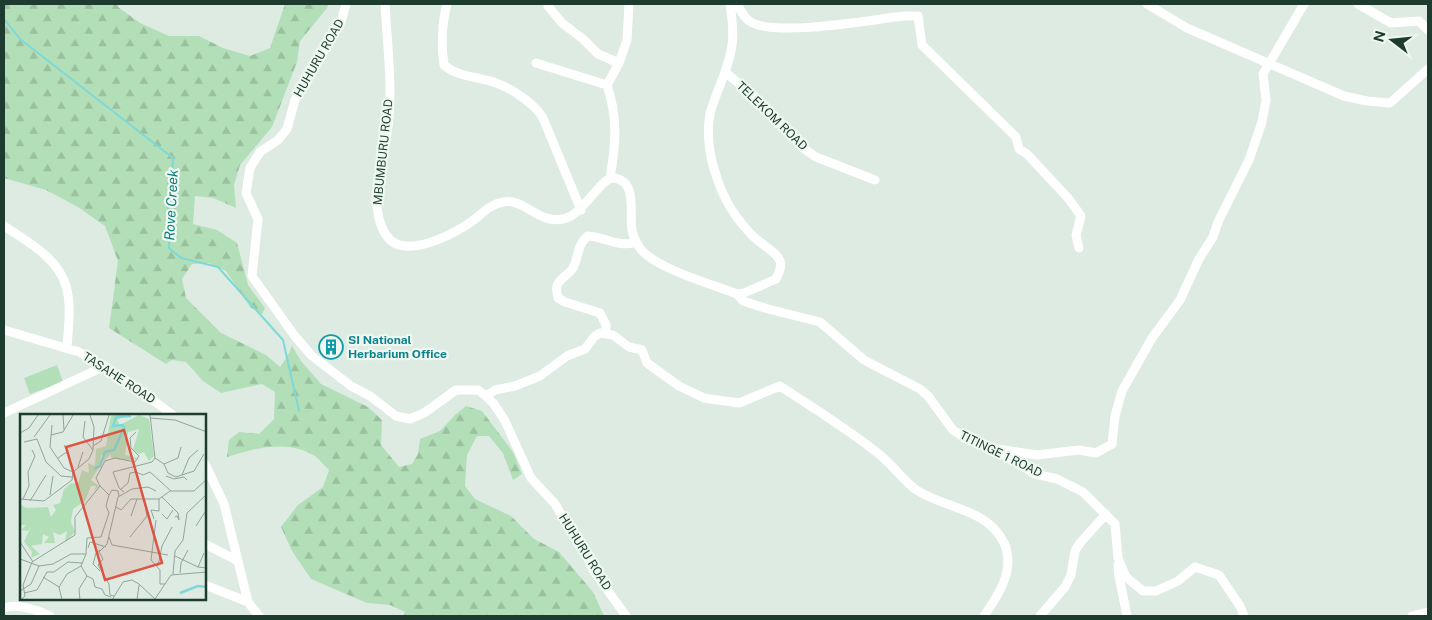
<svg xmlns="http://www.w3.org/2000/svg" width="1432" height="620" viewBox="0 0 1432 620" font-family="'Public Sans',sans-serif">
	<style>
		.forest { fill: url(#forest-firs) }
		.garden { fill: #b3dfb8 }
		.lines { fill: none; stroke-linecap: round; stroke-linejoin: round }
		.stream { stroke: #7ed8d7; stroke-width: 2 }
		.minor { stroke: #fff; stroke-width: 9 }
		.labels { text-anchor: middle; stroke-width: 4.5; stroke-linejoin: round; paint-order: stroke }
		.street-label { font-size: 12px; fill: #1d3c2f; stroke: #eef8f1 }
		.culture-label { font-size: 12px; font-weight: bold; fill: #0d838f; stroke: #eef8f1; text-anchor: start }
		.water-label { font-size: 14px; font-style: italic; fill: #117d7e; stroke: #eef8f1 }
		.inset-river { fill: none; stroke: #7ed8d7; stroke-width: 2.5 }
		.inset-road { fill: none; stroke: #90a59b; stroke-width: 1 }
		.view { fill: #dd5443; fill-opacity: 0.15; stroke: #dd5443; stroke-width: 2.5 }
		.inset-edge { fill: none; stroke: #1d3c2f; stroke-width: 2.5 }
	</style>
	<defs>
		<pattern id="forest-firs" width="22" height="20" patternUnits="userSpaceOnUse" patternTransform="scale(1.25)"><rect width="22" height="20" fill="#b3dfb8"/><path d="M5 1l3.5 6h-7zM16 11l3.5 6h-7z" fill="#9ac09e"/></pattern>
	</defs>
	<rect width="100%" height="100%" fill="#ddebe3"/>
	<path class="forest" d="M4,4h113l1,3 22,16 29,13h30l24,12 27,8 20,-8 15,-44h44l-2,4 -27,33 -3,21 -25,65 -32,38 -6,20 2,23 -23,-10 -18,-2 -2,28 24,6 20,13 11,42 17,23 -3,6 -12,-7 -24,-36 -17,-8 -17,1 -10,15 4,19 35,35 45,22 14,12 7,-10 5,-11 9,15 20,23 47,23 14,13 -1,25 18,22 13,-3 6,-10 2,-15 20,-8 15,-16 11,-9 16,5 31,41 9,22 -9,6 -10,-27 -14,-17h-12l-10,19 -2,31 10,13 36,17 23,23 25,13 34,40 11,24h-201l2,-4 -15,-7 -23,-2 -56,-24 -19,-28 -11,-24 17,-22 25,-18 6,-17c-4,-4 -9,-10 -14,-14 -26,-17 -61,-8 -88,1l2,-17 10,-8 20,2 15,-15 1,-27 -13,-8 -41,9 -18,-12 -17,-19 -14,-2 -6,4 -57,-36 9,-67 -13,-35 -27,-19 -32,-17 -42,-12z"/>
	<path class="garden" d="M57,365l6,17 -33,12 -6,-16z"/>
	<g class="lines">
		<path class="stream" d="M4,19l16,20 153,119 -4,90 12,10 37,9 65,73 16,71"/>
		<path class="minor" d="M346,4l-5,18 -46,78 -8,29 -9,11 -18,12 -10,16 -4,25 12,26 -6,57 42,59 17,20 40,31 19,10 26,20 14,3 14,-6 32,-23h22l8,6 8,8 11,17 26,57 24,26 14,24 13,17 11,25 33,46
			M385,4c2,37 7,75 4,113 -2,32 -16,65 -11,97 3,15 10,31 27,32 21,2 50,-13 66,-24 10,-7 19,-18 32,-20 22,-4 35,22 60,17 21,-4 38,-43 51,-41 24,3 15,36 18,52 1,6 4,12 7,17 14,21 73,37 98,47l7,-1 32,-14c3,-6 6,-12 4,-18 -3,-9 -21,-18 -28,-26 -16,-16 -28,-35 -35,-57 -7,-19 -11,-44 -7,-64 6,-23 19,-45 22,-69 2,-13 0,-28 -2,-41
			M447,4c-5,19 -6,41 -3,61 15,13 34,11 52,18 15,5 39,21 47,35l38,92
			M549,4l-1,2 14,17 21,16 15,15 21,9
			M737,4c3,5 6,12 11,16 21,19 126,-1 156,-4h14l4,29 94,92 3,12 8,5 41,44 13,18 -5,19 3,13
			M1147,4l40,24 157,68 23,5 23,2 38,-34
			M1358,4l33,19 28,-2 9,9
			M536,63l71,22
			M725,72l29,24 49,52 13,9 59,23
			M610,178c6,-34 8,-60 -3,-93l12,-22 8,-23 2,-36
			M4,226c23,15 54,32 62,60 6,20 2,42 1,62
			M737,294l6,7 25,8 52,13 44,38 56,29 8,7 25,34 15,10 24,8 43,26 22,5 26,13 32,32 3,34 8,19 17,14h13l22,-10 17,-14 24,8 21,31 4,10
			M4,330l75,22 48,29 46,34
			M606,334v-9l-6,-12 -35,-11 -7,-4c-1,-4 -2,-8 -1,-12 2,-8 12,-11 16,-18 6,-11 4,-24 15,-32 17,1 31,12 48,6
			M486,396l9,-6 20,-4 25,-10 27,-20 18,-7 9,-12 6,-4 13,2 16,12 13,3 5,13 32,23 25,12 35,5 41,-17c33,22 68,43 100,69 13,10 25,28 38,36 29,18 70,18 86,52 12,26 -6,53 -20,73
			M4,413l101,-47
			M997,449l40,6 42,-5 17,3 16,-9 3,-28 7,-25 30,-53 28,-38 19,-41 14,-22 5,-15 31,-62 13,-38 4,-22 -3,-26 41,-70
			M205,464l19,40 24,98 11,14
			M205,544l33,17
			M1118,565l1,11 8,40
			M205,585l43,17
			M4,608c13,-5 34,2 46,8
			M1040,616l25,-29 6,-12 4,-24 5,-8 26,-29
			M1412,616l16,-4"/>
	</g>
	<defs>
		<g id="building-ring" transform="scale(1.25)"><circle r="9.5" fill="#eef8f1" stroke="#0f9aa8" stroke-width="1.5"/><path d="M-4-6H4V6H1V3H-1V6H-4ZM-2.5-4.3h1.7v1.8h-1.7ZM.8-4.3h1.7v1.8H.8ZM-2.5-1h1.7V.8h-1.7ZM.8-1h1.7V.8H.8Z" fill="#0f9aa8"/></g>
	</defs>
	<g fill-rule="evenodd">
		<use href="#building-ring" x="331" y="347"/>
	</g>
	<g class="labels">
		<g class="street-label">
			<text transform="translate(319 58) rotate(-60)" y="4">HUHURU ROAD</text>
			<text transform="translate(772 116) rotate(44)" y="4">TELEKOM ROAD</text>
			<text transform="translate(383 152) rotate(-84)" y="4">MBUMBURU ROAD</text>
			<text transform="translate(119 378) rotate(33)" y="4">TASAHE ROAD</text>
			<text transform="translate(1001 454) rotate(26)" y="4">TITINGE 1 ROAD</text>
			<text transform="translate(585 552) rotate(58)" y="4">HUHURU ROAD</text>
		</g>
		<g class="culture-label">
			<text x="348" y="344">SI National<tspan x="348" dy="14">Herbarium Office</tspan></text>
		</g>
		<g class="water-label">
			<text transform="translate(171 205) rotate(-87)" y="5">Rove Creek</text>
		</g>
	</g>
	<g transform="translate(20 414)">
		<rect width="186" height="186" fill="#ddebe3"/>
		<path d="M91,1h15l-9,5 3,5 19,-10 10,4 5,37 -5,5 -5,-9 -5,2 -6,-4 6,-21 -11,3 -3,23 12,3 -3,3 -23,-3v-4l-9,9 3,-6 -4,-2 -1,11 -9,14 8,6 -5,5 2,-5h-5l-6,15 -12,8 -2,13 4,10 -10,10 2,-11 -7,4 -7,-3 2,11h-11l5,-6 -6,-3 -1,10 -11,2 9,8 -9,4 1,-6 -8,-11 7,-14 -3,4 -7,-1 5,-5h-6v-21l6,4 22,-1 3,10 5,-7 -3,-5 7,-2 4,-14 7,-6 7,1 4,-14 7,3 -1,-10 7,3 1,-17 10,-3z" fill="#b3dfb8"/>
		<path class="inset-river" d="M74,55l6,-3 5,-14 9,-2 10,-22 -1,-3 -10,1 3,-9 15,-1M160,179l18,-7 9,1"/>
		<path class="inset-road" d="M43,1l1,15M130,1l5,43M130,4l25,2 32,12M65,7l-2,16 10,13M32,11l-2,22 14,21 9,4M116,18l-6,6 1,10 8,8M0,19l9,-5 9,-13M31,21l12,-3 10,-17M14,23l16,-22M4,28l13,-3 9,23 15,14 11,1M73,32l8,-5 8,-26M38,44l10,-7 -4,-6M135,44l9,6 4,9 8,4 18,-6 10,-17M144,50l14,-6 3,-11M58,53l5,-15M162,61l7,-17 9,-8M146,62l8,3 10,-2 3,3M100,76l8,-7 2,-10 6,-1 7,3 7,-3 21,19M104,78l-5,-4 -6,-16 39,-10 3,-4M30,81l3,-19M89,81l3,-5 6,1 1,5M142,83l16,16 1,7 -2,-4 -2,1M0,85l24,2 28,-21 1,-8 16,-13 4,-9 1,-23 -4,-12M3,85l6,-13 -1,-14 7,-16 -3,-6M10,87l16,-26M96,93l5,3 10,-11h28l11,-8h24l13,-12M142,100l5,5 6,-9M111,102l6,-17M134,105l-3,-9 8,1v-12M136,106l-5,40 9,10v14h5M176,112l11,-17M89,123l3,8 56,10M110,123l17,-21 -3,-17M0,128l13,20M68,134l2,-6 16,5M80,136l-4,3 -3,11 7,7M184,139l-6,14 9,1M66,140l1,-16 14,-1 8,-24 -3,-7 3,-11 -9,-9M155,142l23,11M0,145l19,7 14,-2 18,-10h15l-5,12 -14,8 -8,13 3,13M138,152l4,-20 10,-19M160,159l1,-10 7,-13M153,160l2,-23 8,-11 4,-27 20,-19M67,162l6,3 2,8 7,2 3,6 6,2M23,163l16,10M0,177l11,-7 8,-18M4,179l13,-3 10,-18h7l14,-10 14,1M94,182l-4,-1 -1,-11 -11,-19 5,-6 -4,-7 8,-8 11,-47 14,-8 16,-2 8,4M1,186l4,-4 -2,-11 9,-23 43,-27v-18l25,-31 -4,-8 9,-17 10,-3 20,4 4,-6M60,186l-1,-11 8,-13 -6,-10M92,186l11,-18 9,-2 7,4 16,15 16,-24 36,-3M117,186l2,-15"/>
		<path class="view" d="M104,16l38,133 -57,17 -39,-133z"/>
		<rect width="186" height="186" class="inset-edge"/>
	</g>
	<rect width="1432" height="620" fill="none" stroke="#1d3c2f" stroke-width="10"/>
	<g transform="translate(1392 40) rotate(286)" stroke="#eef8f1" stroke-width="4" paint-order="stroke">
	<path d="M0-4L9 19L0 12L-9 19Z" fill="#1d3c2f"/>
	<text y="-8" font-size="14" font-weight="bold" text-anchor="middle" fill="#1d3c2f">N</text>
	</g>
</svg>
